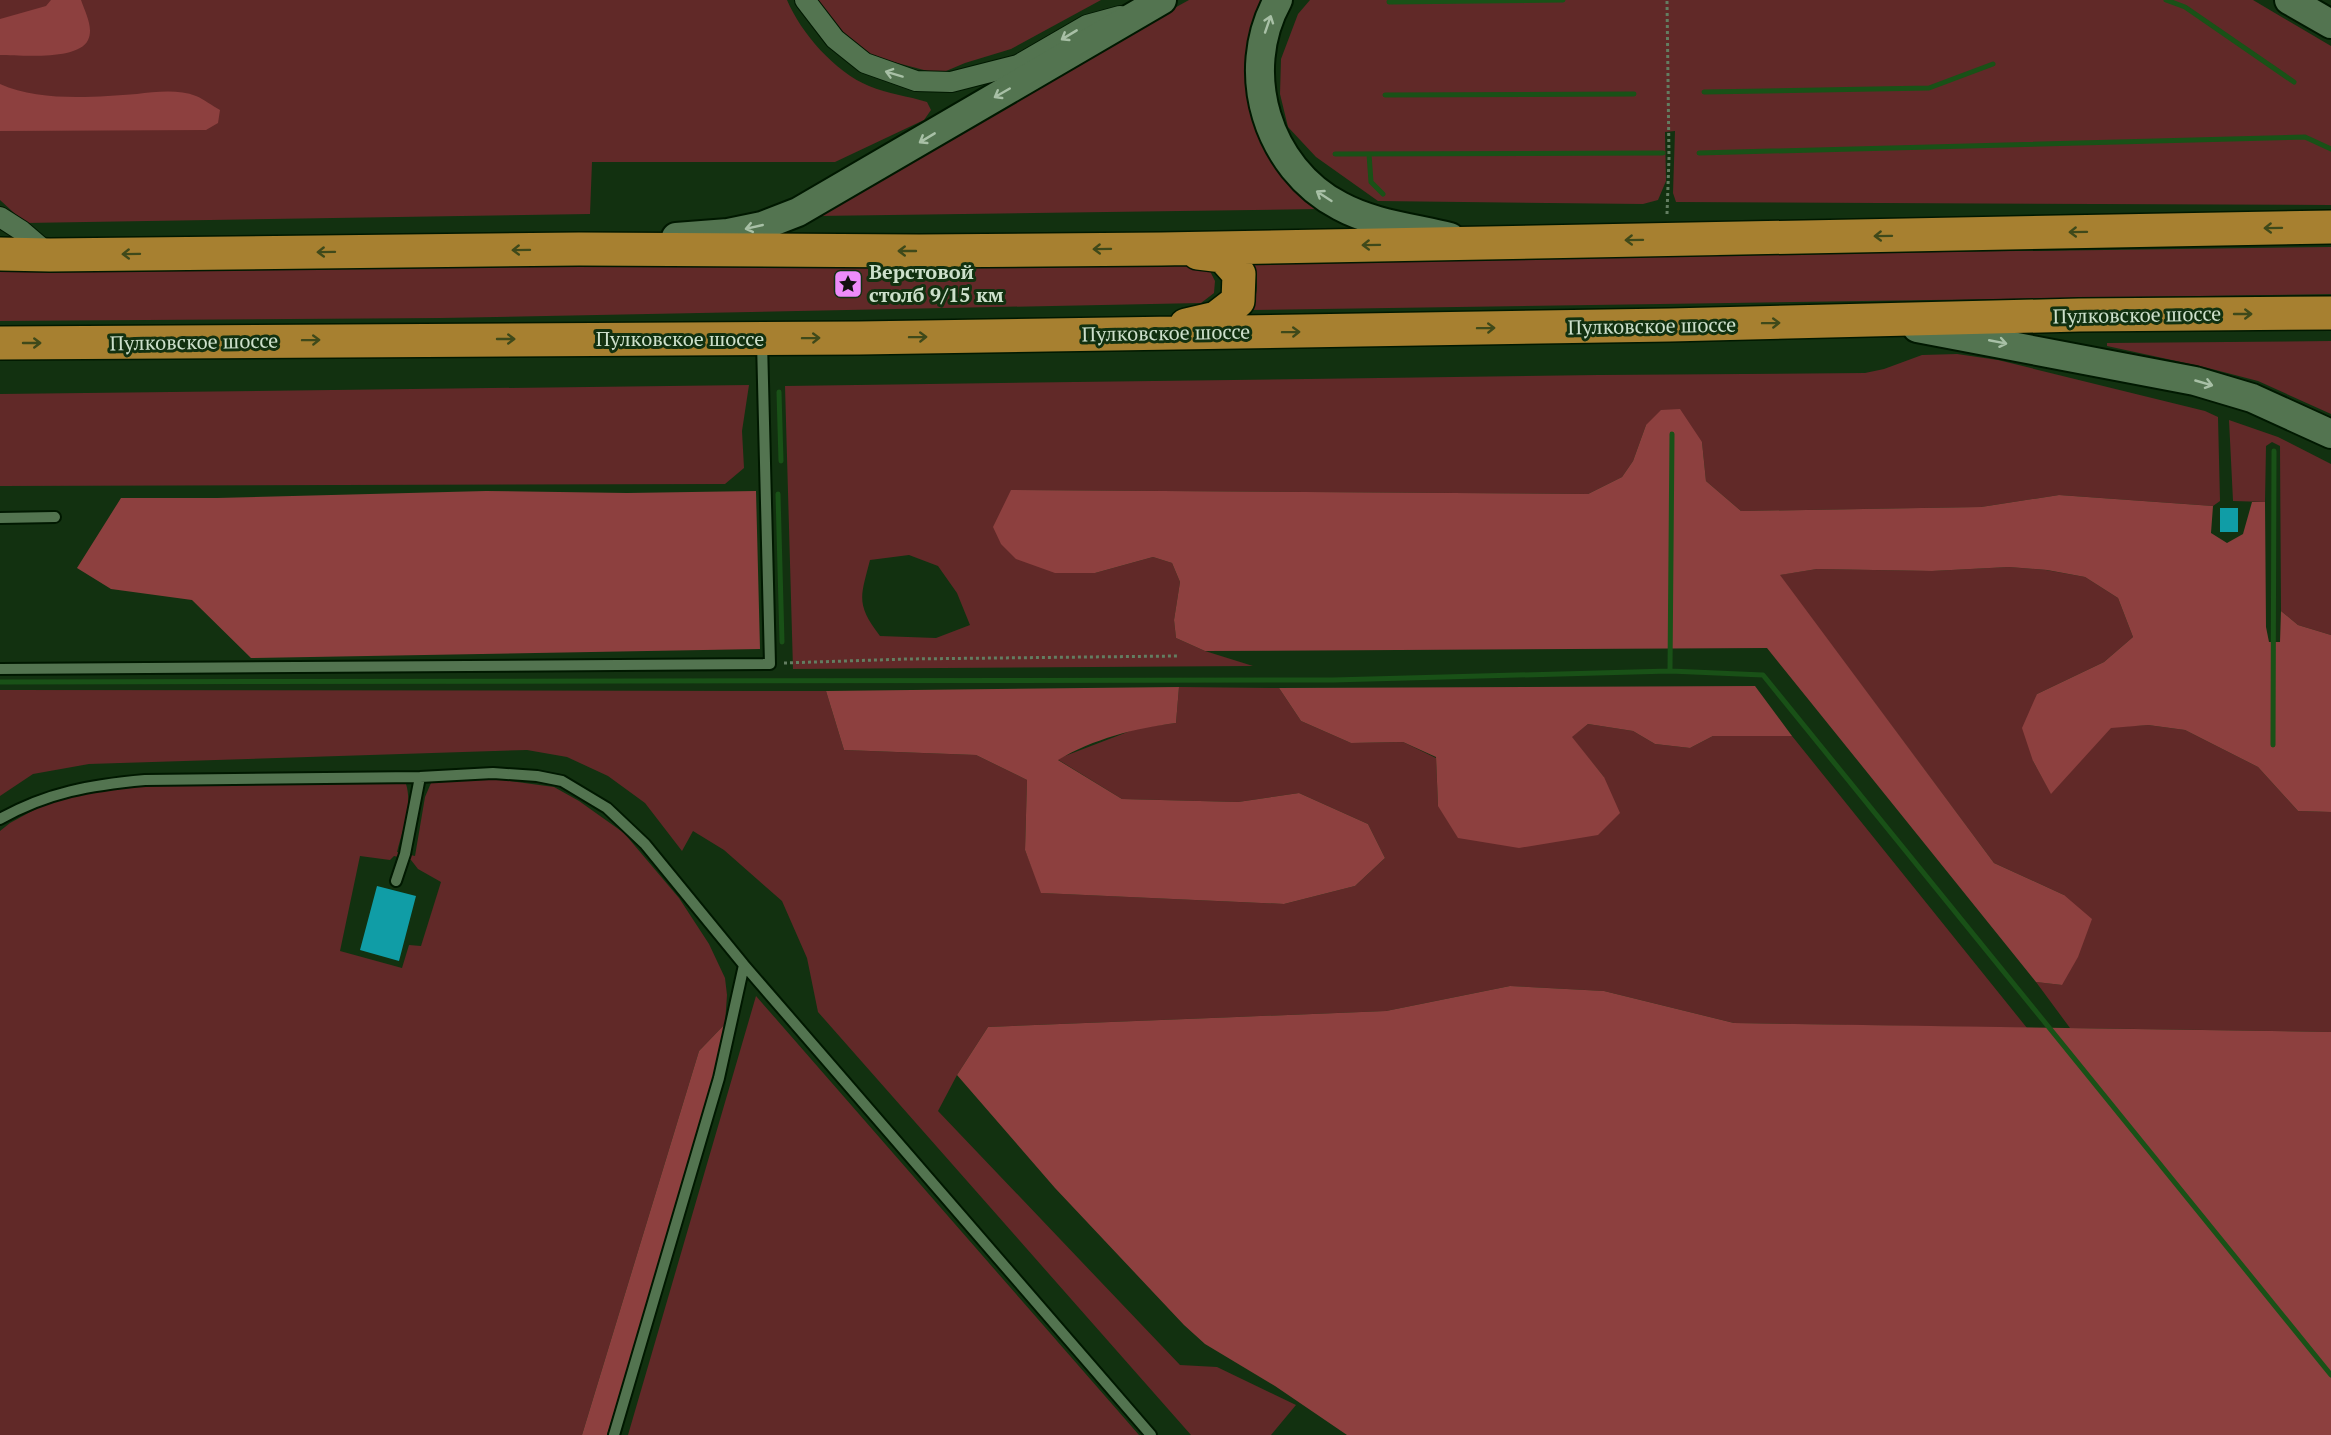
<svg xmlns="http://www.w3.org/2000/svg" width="2331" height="1435" viewBox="0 0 2331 1435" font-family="'PT Serif',serif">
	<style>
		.green { fill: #612928; fill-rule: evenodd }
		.forest { fill: #8d403f }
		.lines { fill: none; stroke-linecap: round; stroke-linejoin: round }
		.stream { stroke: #195117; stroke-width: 5 }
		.building { fill: #109da6 }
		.lane-casing { stroke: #001800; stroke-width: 14 }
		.street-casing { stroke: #001800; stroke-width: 22 }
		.secondary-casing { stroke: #001800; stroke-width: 32 }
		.highway-casing { stroke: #001800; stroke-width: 36 }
		.path { stroke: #637d61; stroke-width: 3; stroke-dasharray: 3 3; stroke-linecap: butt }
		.lane { stroke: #537450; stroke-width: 10 }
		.street { stroke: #537450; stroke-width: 20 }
		.secondary { stroke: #537450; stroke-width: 28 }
		.highway { stroke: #a78030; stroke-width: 33 }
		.oneway { stroke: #a8c0a6 }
		.oneway2 { stroke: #3f491a }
		.labels { text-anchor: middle; stroke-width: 6; stroke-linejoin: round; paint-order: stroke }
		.poi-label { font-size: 20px; font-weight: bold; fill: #cde0cb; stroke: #123110; text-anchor: start }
		.street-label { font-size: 20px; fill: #cde0cb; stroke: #123110 }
	</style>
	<rect width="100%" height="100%" fill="#123110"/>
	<path class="green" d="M0,0h787c14,33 48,72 82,86 19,8 39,10 58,16l4,8 -7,10 -89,42h-243l-2,52 -565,9 -25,-23z
		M817,0h284l-90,49 -46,14 -26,11 -72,-19 -31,-28z
		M1189,0h75l-8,125 12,29 9,15 17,19 25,21 -502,7 312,-183z
		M1310,0h943l78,46v159l-655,-3 -3,-9 2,-62 -10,1 1,49 -8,19 -15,4 -265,-3 -62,-44 -28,-30 -8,-33 1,-35 17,-45z
		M2331,247v47l-1081,16c9,-17 9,-31 2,-49z
		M436,265l759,1 15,5 5,10 -1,12 -13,10 -760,15 -441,3v-51z
		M2331,341v73l-73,-33 -54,-14 -97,-21v-3z
		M1957,354l41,6 207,51 13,6 2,84 -7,5 -154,-11 -78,12 -240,4 -35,-30 -4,-39 -56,-17 -13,36 -11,16 -34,17 -577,-4 84,83 58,-16 19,6 8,19 -6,38 2,18 29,13 48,15 -460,3 -8,-283 813,-11 267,-2 19,-4 38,-14zM909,555l29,11 19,27 13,32 -34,13 -56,-2c-25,-32 -19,-40 -10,-76z
		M749,385l-7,46 2,37 -19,16 -725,2v-92z
		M2229,420l49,17 53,27v171l-33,-10 -17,-14 -1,-165 -8,-4 -6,4 -1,56 -32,-1z
		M2009,567l37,3 39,7 33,21 15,39 -29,25 -67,32 -4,67 18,32 60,-66 37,-2 37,5 73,37 40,44 33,1v220l-261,-4 -34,-46 26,3 2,-90 -70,-32 -215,-288 38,-6 115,2z
		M1179,687l100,1 22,33 50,22 52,-1 33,16 2,48 166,-29 -33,-40 17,-13 45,7 22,13 35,4 23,-12h79l235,292 -293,-5 -130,-32 -94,-5 -124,25 -398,16 -31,48 -19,36 242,254 37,2 79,38 -25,30h-80l-373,-423 -11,-54 -25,-57 -58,-51 -31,-19 -11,20 -37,-48 -37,-27 -41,-19 -40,-7 -438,14 -56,10 -33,22v-106l826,1 18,59 132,5 51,25 -2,70 17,43 242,11 71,-18 30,-28 -17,-34 -69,-31 -61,9 -116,-3 -65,-40 81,-31 38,-5z
		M489,778l65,9 25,14 45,32 55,65 30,46 16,34 2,17 -2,29 -26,27 -117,384h-582v-604l10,-8 31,-17 34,-13 55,-8 265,-5 11,4c7,22 -4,47 -9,68l18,4 10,-59 6,-14zM360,856l30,4 4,-4 17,4 7,9 23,13 -20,64 -12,-1 -7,23 -62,-17z
		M756,996l383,439h-511z"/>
	<path class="forest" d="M51,0h30c4,12 13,28 7,40 -10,21 -68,15 -88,15v-36l46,-13z
		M0,84c39,18 95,13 137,10 18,-2 41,-5 59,2 8,3 16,10 24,14l-2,13 -12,7 -206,1z
		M1680,409l22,33 4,39 35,30 240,-4 78,-12 154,11 -2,27 16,10 16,-9 9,-32h13l1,125 3,15h11l1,-31 17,14 33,10v177l-33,-1 -40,-44 -73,-37 -37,-5 -37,3 -60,66 -18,-33 -11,-33 15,-34 67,-32 29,-25 -15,-39 -33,-21 -38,-7 -38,-3 -77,4 -115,-2 -37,6 214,288 70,32 28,24 -14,38 -16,28 -26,-3 -269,-334 -562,3 -29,-13 -2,-18 6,-38 -8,-19 -19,-6 -58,16h-40l-39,-14 -15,-15 -8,-17 18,-37 577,4 34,-17 11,-16 13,-36 15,-15z
		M486,491l141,2 129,-2 4,158 -509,9 -59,-58 -81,-11 -34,-21 44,-70h96z
		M1755,686l37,50h-79l-23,12 -35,-4 -22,-13 -45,-7 -16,13 32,40 16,36 -22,22 -79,13 -61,-10 -20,-32 -2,-49 -33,-15 -52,1 -50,-22 -22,-33z
		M1179,687l-3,36c-40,5 -83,16 -118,37l64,39 116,3 61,-9 69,31 17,34 -30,28 -71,18 -243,-11 -16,-43 2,-70 -51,-25 -132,-5 -18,-59z
		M1510,986l94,5 130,32 597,9v403h-984l-72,-49 -70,-42 -21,-19 -129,-137 -98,-113 31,-48 398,-16z
		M725,1024l-9,55 -109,356h-25l117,-384z"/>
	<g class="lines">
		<path class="stream" d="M2166,0l19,7 109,75
			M1389,2l174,-2
			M1704,92l225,-4 64,-24
			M1385,95l249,-1
			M1699,153l606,-16 26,12
			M1335,154l328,-1
			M1369,154l2,28 12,12
			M779,392l2,69
			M1672,434l-2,237 93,4 568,700
			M778,494l4,148
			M0,682l1333,-2 337,-9
			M2273,745l1,-294"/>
	</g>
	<path class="building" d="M2220,508h18v24h-18z
		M377,886l39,10 -17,65 -39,-11z"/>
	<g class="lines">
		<g class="lane-casing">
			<path id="lane" d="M0,518l55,-1
				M0,669l770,-5 -8,-322
				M0,819c48,-27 91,-34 145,-39l275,-3 73,-4 44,3 25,5 45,27 38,36 99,121 407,470
				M396,881l9,-27 15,-77
				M614,1435l105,-357 25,-113"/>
		</g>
		<g class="street-casing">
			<path id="street" d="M805,0l30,39 30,24 51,18 35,1 67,-17 69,-40 33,-9
				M0,217l22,14 28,24"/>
		</g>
		<g class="secondary-casing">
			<path id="secondary" d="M1278,0c-40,72 -11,168 62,206 33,18 74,22 110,31
				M2289,0l42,24
				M676,237l52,-4 34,-7 36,-14 364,-212
				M1917,328l278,53 57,17 79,36"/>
		</g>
		<g class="highway-casing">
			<path id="highway" d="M0,254l50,1 529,-6 340,2 242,-2 1170,-22
				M1186,325l30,-7 22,-17 1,-27 -16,-18 -25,-3
				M0,343l859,-5 811,-13 409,-10 252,-2"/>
		</g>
		<path class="path" d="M1667,214l2,-56 -2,-158
			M784,663l123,-4 270,-3"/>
		<use href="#lane" class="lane"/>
		<use href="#street" class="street"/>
		<use href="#secondary" class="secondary"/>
		<use href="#highway" class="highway"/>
	</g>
	<defs><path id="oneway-shaft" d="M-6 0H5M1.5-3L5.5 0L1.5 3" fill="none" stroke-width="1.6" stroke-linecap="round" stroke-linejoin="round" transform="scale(1.5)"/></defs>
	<g class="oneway">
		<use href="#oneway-shaft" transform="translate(1268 24) rotate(-71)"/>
		<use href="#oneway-shaft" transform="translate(1069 35) rotate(149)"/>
		<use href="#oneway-shaft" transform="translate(894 74) rotate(-163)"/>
		<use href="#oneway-shaft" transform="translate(1002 93) rotate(150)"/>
		<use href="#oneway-shaft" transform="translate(927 138) rotate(149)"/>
		<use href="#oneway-shaft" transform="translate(1324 196) rotate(-147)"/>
		<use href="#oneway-shaft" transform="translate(754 227) rotate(167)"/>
		<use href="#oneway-shaft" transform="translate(1998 342) rotate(11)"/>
		<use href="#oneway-shaft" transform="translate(2204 383) rotate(16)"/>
	</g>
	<g class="oneway2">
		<use href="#oneway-shaft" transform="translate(2273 228) rotate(179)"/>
		<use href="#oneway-shaft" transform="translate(2078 232) rotate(179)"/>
		<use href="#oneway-shaft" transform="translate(1883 236) rotate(179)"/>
		<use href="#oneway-shaft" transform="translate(1634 240) rotate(179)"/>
		<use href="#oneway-shaft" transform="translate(1371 245) rotate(179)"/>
		<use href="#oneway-shaft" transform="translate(1102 249) rotate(179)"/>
		<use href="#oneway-shaft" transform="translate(521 250) rotate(179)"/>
		<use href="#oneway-shaft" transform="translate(907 251) rotate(-180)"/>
		<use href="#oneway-shaft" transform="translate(326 252) rotate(179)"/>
		<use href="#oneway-shaft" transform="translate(131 254) rotate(179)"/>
		<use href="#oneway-shaft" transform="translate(2243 314)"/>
		<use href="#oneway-shaft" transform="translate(1771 323) rotate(-1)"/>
		<use href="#oneway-shaft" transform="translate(1486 328) rotate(-1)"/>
		<use href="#oneway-shaft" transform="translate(1291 332) rotate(-1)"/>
		<use href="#oneway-shaft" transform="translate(918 337) rotate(-1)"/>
		<use href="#oneway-shaft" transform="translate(811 338) rotate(-1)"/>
		<use href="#oneway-shaft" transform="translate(506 339)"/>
		<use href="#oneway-shaft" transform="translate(311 340) rotate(-1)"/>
		<use href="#oneway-shaft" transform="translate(32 343)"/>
	</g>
	<defs>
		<g id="sight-square" transform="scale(1.5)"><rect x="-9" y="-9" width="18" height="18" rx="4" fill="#ed8cfa" stroke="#123110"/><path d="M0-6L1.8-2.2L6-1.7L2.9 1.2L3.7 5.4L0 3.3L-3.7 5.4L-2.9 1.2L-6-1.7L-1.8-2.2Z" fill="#111"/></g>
	</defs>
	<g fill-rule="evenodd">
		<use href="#sight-square" x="848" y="284"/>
	</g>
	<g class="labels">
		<g class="poi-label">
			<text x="869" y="279">Верстовой<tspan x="869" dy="23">столб 9/15 км</tspan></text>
		</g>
		<g class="street-label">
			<text transform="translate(2137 315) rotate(-1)" y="7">Пулковское шоссе</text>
			<text transform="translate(1652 326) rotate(-1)" y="7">Пулковское шоссе</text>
			<text transform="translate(1166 333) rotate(-1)" y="7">Пулковское шоссе</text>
			<text x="680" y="346">Пулковское шоссе</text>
			<text transform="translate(194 342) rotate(-1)" y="7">Пулковское шоссе</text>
		</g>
	</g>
</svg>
